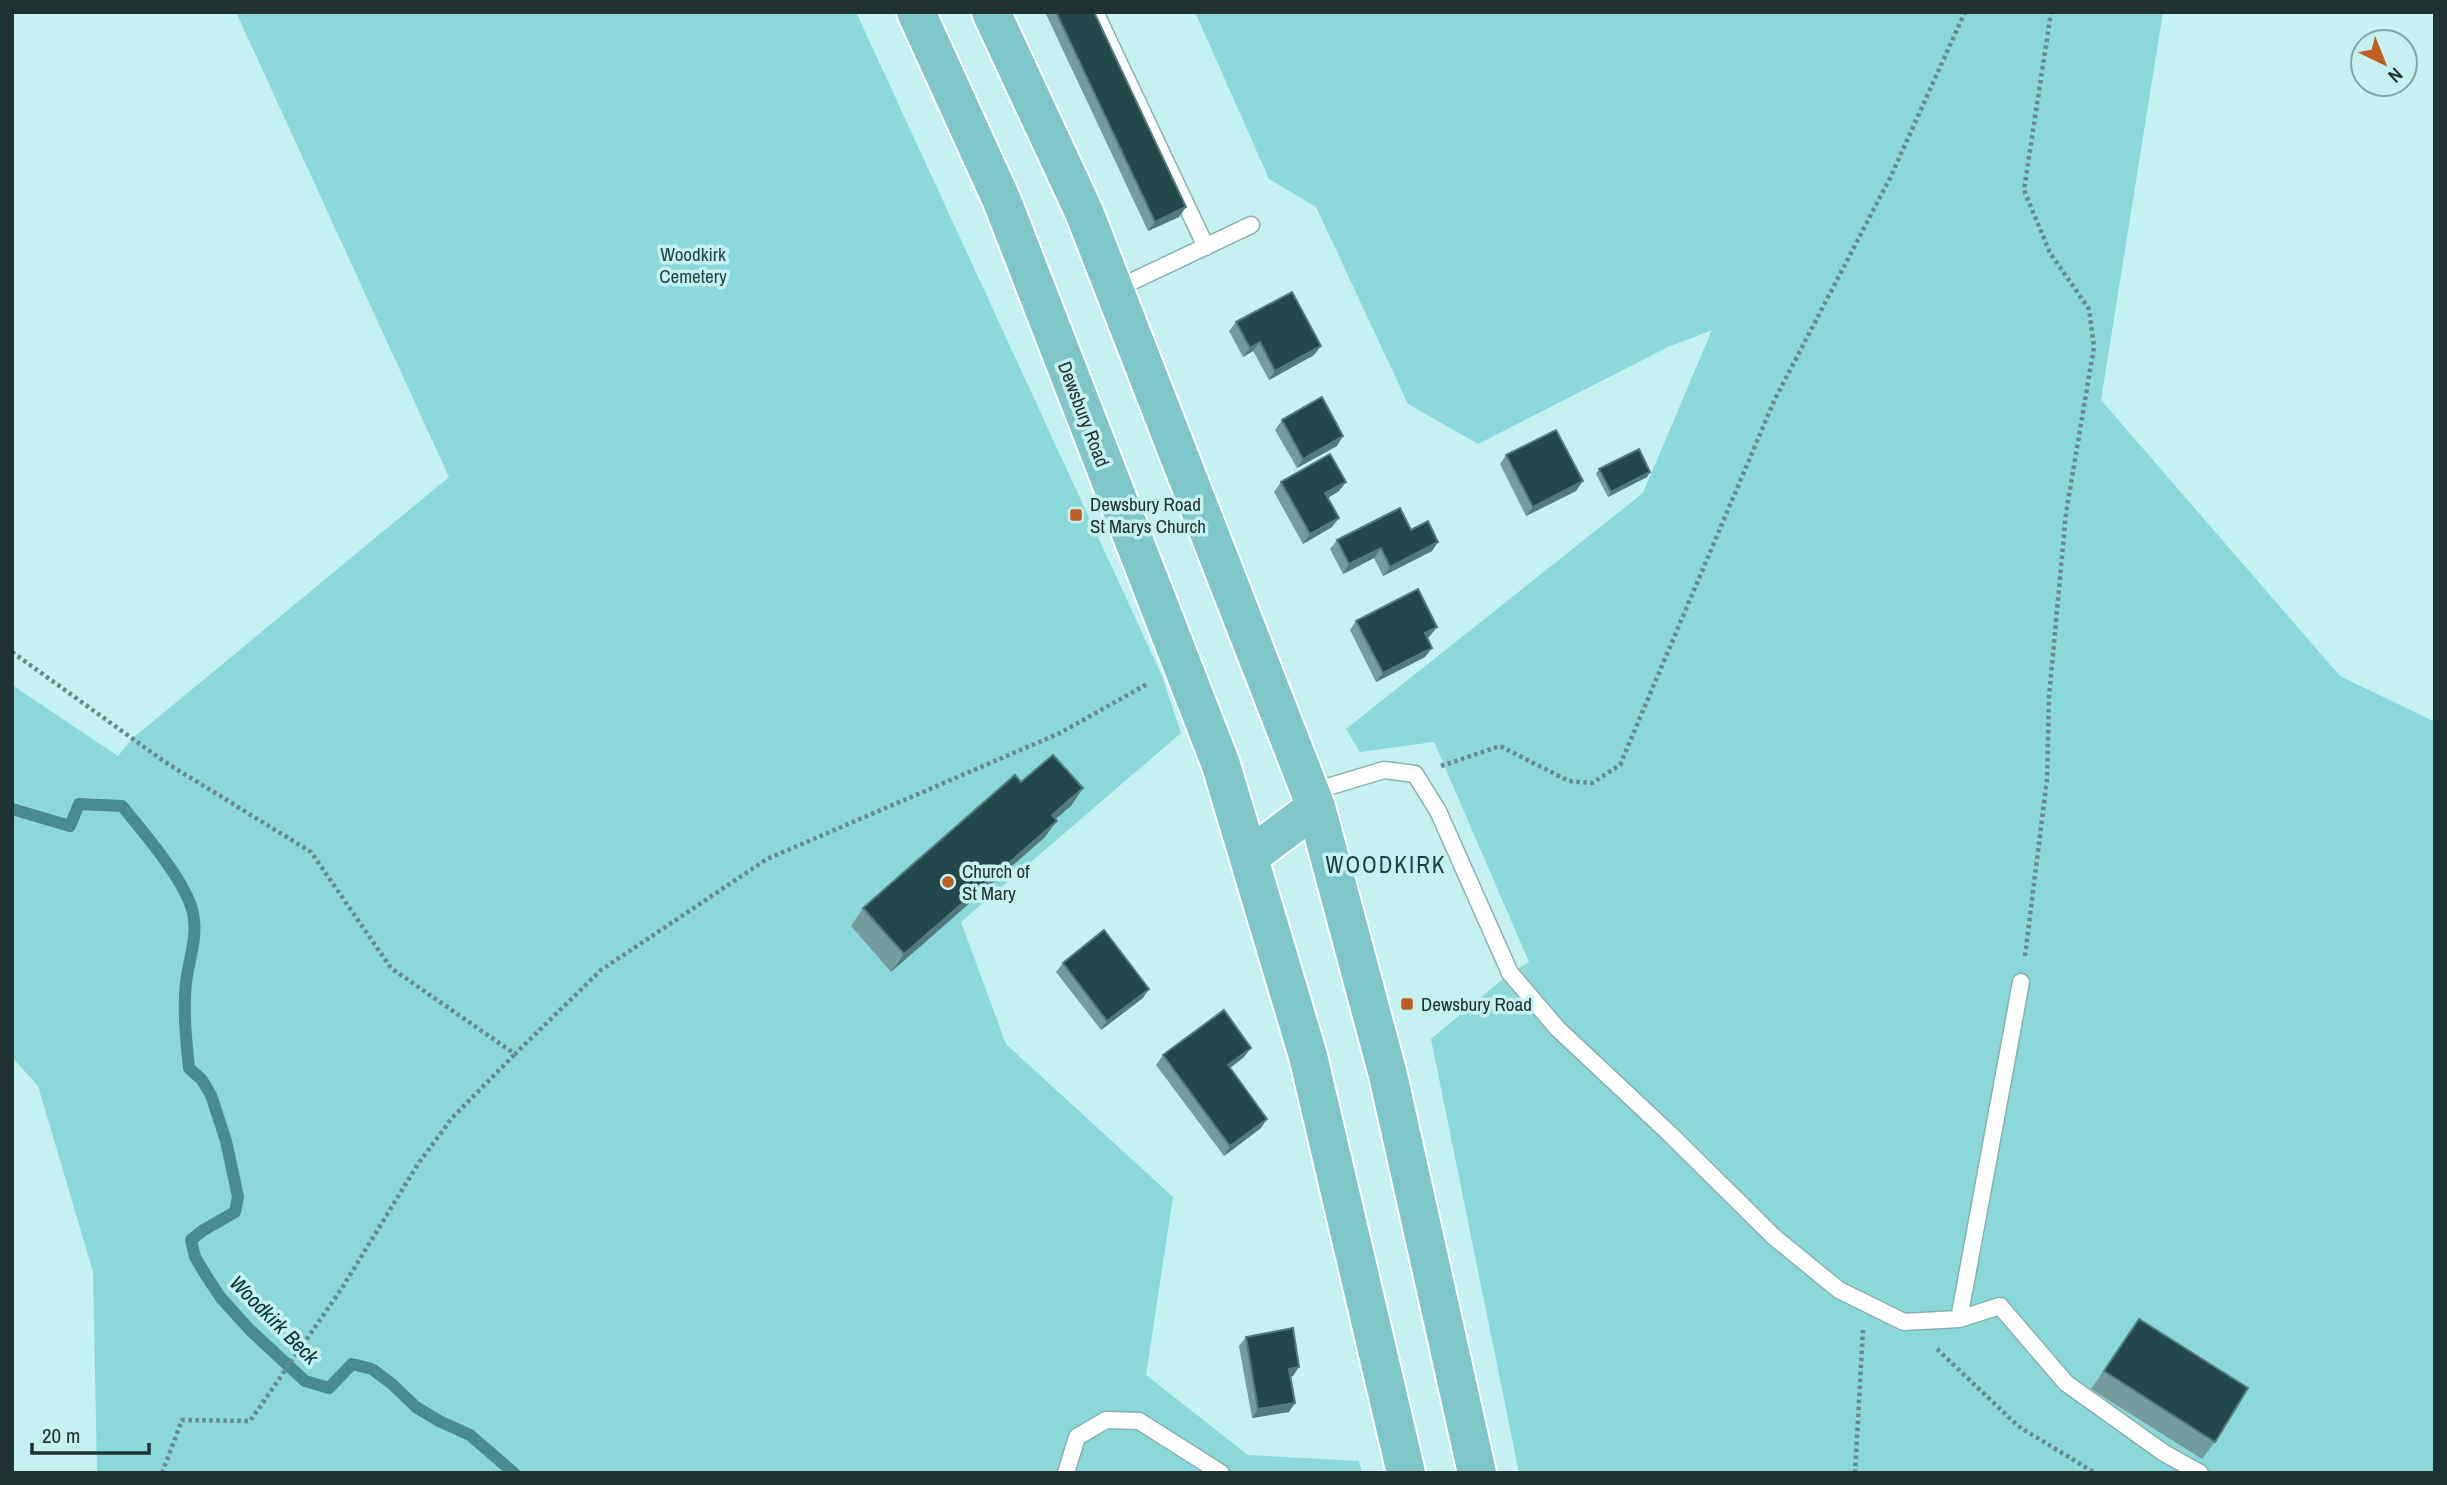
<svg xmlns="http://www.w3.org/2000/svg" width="2447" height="1485" viewBox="0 0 2447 1485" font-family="'Archivo Narrow',sans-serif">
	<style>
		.green { fill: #8bd8d9 }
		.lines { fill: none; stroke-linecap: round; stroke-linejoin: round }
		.stream { stroke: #4a8c8e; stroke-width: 12 }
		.lane-casing { stroke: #88b0b1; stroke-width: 19 }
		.primary-casing { stroke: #fff; stroke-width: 42 }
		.path { stroke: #6c8888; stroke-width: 4.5; stroke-dasharray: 3.5 3.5; stroke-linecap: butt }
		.lane { stroke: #fff; stroke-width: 16 }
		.primary { stroke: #7fc6c8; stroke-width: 38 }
		.wall { fill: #749c9d }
		.shaded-wall { fill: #537b7b }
		.building { fill: #224849; stroke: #537b7b; stroke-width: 2 }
		.poi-dot { fill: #c05d22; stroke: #c6f1f1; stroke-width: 2.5 }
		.labels { text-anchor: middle; stroke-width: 7; stroke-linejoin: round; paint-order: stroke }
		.park-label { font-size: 19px; fill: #1c4546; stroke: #c6f1f1 }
		.street-label { font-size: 19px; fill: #213232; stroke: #c6f1f1 }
		.poi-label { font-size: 19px; fill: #213232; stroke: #c6f1f1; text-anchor: start }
		.water-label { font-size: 21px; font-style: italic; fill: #033031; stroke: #c6f1f1 }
		.quarter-label { font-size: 23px; letter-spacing: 2px; fill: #183f40; stroke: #c6f1f1 }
	</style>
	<rect width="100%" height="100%" fill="#c6f1f1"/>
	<path class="green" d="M236,12h620l306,664 19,57 -220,189 45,122 167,153 -27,178 102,80 111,6 3,12h-1265l-4,-201 -55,-186 -26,-29v-372l106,71 15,-18 316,-261z
		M1195,12h968l-62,388 239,276 95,46v751h-916l-88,-434 79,-66 19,-11 -95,-220 -74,10 -14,-23 297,-236 69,-163 -44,17 -190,97 -70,-40 -92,-197 -47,-28z"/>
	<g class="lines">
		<path class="stream" d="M12,809l58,17 9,-22 43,2c21,26 64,75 71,107 5,25 -4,45 -7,69 -3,28 0,58 3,86l13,12 9,15 15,46 12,56 -3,15 -33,19 -11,9 4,17 12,20 14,21 29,32 55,51 24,7 23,-24 20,5 20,15 24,23 23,14 31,14 44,38"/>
		<g class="lane-casing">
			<path id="lane" d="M1095,12l111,235
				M1114,290l137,-65
				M1311,792l73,-22 31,4 23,37 72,162 48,56 113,106 103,102 65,53 65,32 55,-3 62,-337
				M1959,1319l41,-13 66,77 98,70 36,20
				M1066,1473l11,-36 29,-17 33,1 82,52"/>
		</g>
		<g class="primary-casing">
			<path id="primary" d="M916,12l86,189 219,564 87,291 98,417
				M991,12l93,200 232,595 72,268 89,398
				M1249,857l67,-50"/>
		</g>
		<path class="path" d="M12,652l153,110 146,90 80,116 124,86 86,-84 166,-111 293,-126 89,-50
			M1441,766l59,-20 69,35 23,2 28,-18 154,-364 116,-223 75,-166
			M2025,956l22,-177 2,-82 17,-184 28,-166 -5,-38 -39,-56 -26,-63 27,-178
			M1937,1349l81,77 77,47
			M162,1473l20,-53 68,1 92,-133 76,-124 34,-46 63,-64
			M1855,1473l8,-143"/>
		<use href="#lane" class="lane"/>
		<use href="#primary" class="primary"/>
	</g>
	<path class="wall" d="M1045,12h49l92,195 -7,10 -31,14z
		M1236,322l78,33 -45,25 -16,-29 -10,6 -14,-26z
		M1282,420l55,26 -40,22 -22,-38z
		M1506,455l70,36 -50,25 -26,-52z
		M1599,469l48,8 -39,20 -12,-23z
		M1281,482h65l-7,9 -11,7 4,29 -29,17 -29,-52z
		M1411,530l27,12 -6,9 -49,25 -9,-18 -31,16 -13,-25 7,-9z
		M1356,621l74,15 -3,2 5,10 -7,9 -49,25 -26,-52z
		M1021,782l50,24 -16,13 -11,19 -153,134 -40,-46 12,-18z
		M1063,963l80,35 -42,32 -45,-58z
		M1163,1055l81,2 -14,11 31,60 -37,28 -68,-91z
		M2139,1319l76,123 -13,17 -111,-70z
		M1246,1337l47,39 -2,1 -2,35 -37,6 -13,-72z"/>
	<path class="shaded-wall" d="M1186,207l-7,10 -31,14 7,-9z
		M1260,342l-7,9 -10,6 7,-9z
		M1321,346l-7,9 -45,25 6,-9z
		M1343,436l-6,10 -40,22 6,-9z
		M1650,472l-3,5 -39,20 3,-5z
		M1583,481l-7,10 -50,25 7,-9z
		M1346,482l-7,9 -20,12 6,-10z
		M1339,518l-7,9 -29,17 7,-10z
		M1438,542l-6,9 -49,25 7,-9z
		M1381,548l-7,10 -31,16 6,-10z
		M1437,627l-7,9 -12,7 7,-10z
		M1432,648l-7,9 -49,25 7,-9z
		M1083,788l-12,18 -32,27 13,-18z
		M1057,821l-13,17 -153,134 13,-18z
		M1149,989l-6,9 -42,32 6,-9z
		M1251,1048l-7,9 -23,18 7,-10z
		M1267,1119l-6,9 -37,28 6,-10z
		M1299,1367l-6,9 -10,2 6,-9z
		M1295,1403l-6,9 -37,6 6,-9z"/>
	<path class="building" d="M1056,12h38l92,195 -31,15z
		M1292,292l29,54 -46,25 -15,-29 -10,6 -14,-26z
		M1322,397l21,39 -40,23 -21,-39z
		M1556,430l27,51 -50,26 -27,-52z
		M1639,449l11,23 -39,20 -12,-23z
		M1330,454l16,28 -21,11 14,25 -29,16 -29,-52z
		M1400,508l11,22 17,-9 10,21 -48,25 -9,-19 -32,16 -12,-24z
		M1418,589l19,38 -12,6 7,15 -49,25 -27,-52z
		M1053,755l30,33 -31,27 5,6 -153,133 -41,-46 152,-133 6,7z
		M1104,930l45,59 -42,32 -44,-58z
		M1224,1010l27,38 -23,17 39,54 -37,27 -67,-91z
		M2139,1319l109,69 -33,54 -111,-71z
		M1293,1328l6,39 -10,2 6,34 -37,6 -12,-72z"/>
	<g class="poi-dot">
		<rect x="1069" y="508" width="14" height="14" rx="3.5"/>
		<circle cx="948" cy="882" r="7"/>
		<rect x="1400" y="997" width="14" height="14" rx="3.5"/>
	</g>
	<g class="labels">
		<g class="park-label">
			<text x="693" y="261">Woodkirk<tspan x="693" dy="22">Cemetery</tspan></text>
		</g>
		<g class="street-label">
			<text transform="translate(1084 414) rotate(69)" y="7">Dewsbury Road</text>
		</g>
		<g class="poi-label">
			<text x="1090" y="511">Dewsbury Road<tspan x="1090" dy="22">St Marys Church</tspan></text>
			<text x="962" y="878">Church of<tspan x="962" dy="22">St Mary</tspan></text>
			<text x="1421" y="1011">Dewsbury Road</text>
		</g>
		<g class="water-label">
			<text transform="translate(274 1320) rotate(45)" y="7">Woodkirk Beck</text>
		</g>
		<g class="quarter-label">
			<text x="1386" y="873">WOODKIRK</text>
		</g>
	</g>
	<rect width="2447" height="1485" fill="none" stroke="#213232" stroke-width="28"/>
	<g transform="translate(2384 63) rotate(137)"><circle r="33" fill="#c6f1f1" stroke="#84a5a5" stroke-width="2"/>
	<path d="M0-5L12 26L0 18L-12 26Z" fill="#c05d22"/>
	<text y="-10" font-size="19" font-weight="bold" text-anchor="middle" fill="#213232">N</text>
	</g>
	<path d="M32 1443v10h117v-10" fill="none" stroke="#213232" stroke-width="3.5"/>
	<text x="42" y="1443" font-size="21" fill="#213232" stroke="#c6f1f1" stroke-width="5" paint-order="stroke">20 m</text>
</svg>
